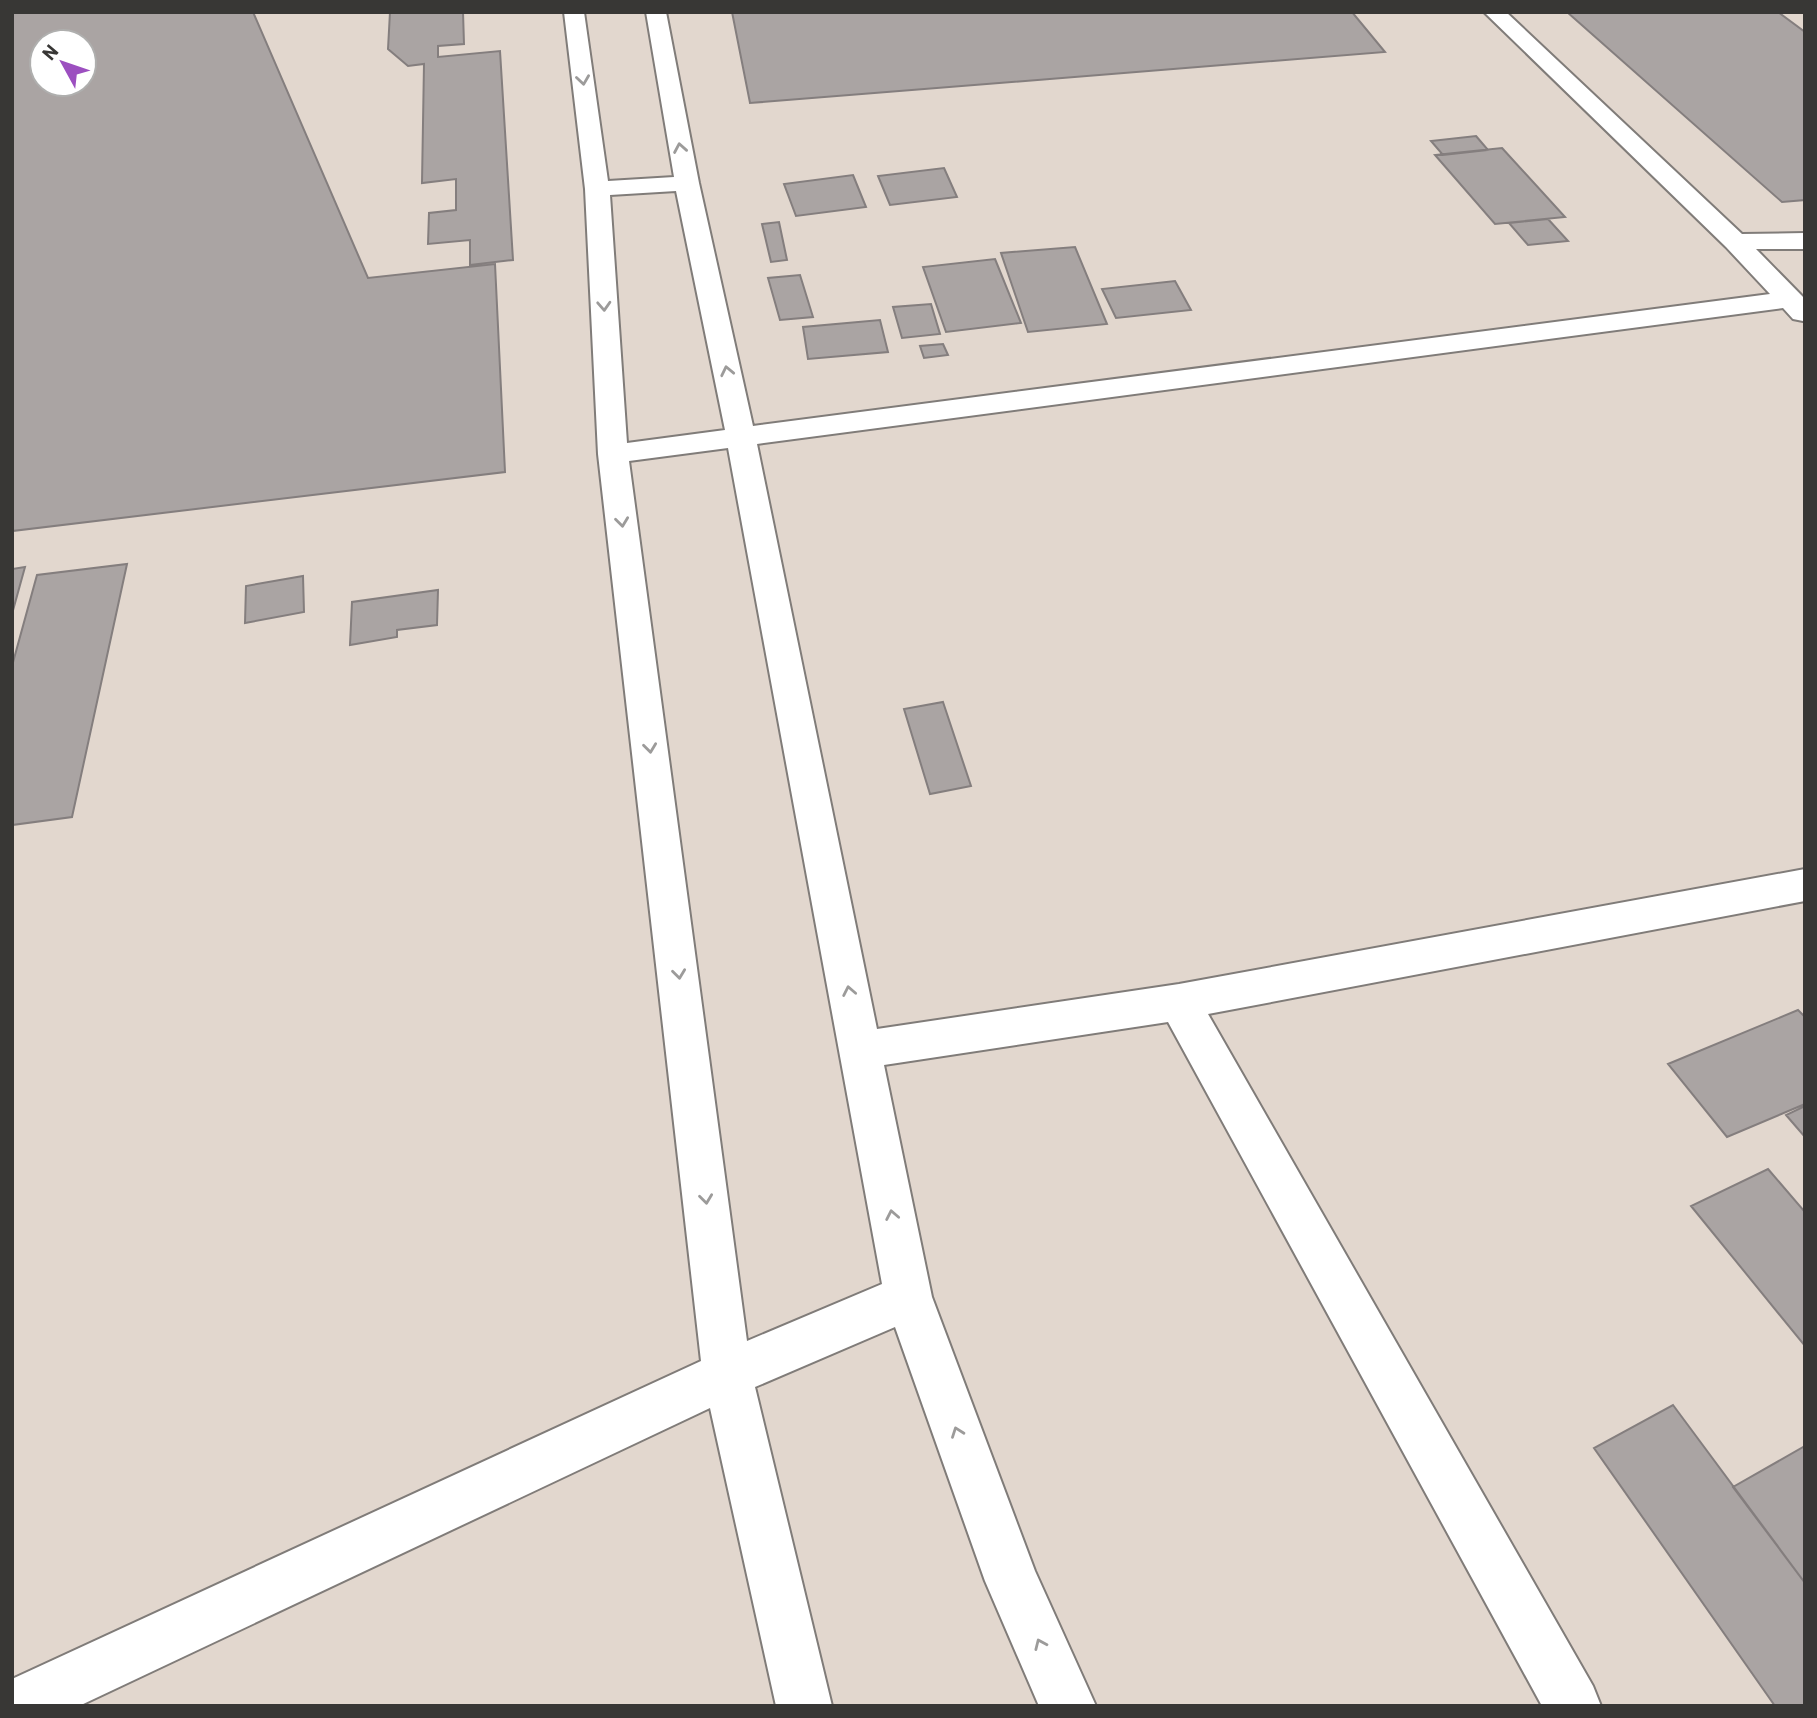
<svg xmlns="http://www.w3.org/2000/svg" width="1817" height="1718" viewBox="0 0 1817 1718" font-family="Barlow,sans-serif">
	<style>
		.built { fill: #e2d7ce; fill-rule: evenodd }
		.building { fill: #aaa4a3; stroke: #847e7e; stroke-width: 2; fill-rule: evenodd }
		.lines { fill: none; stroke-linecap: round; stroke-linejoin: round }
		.minor-casing { stroke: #807c79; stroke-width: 4 }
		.minor { fill: #fff; fill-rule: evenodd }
		.oneway { stroke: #9c9b9a }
	</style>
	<rect width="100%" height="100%" fill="#e9e4e0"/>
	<path class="built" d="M12,12h1793v1694h-1793zM42,42h42v42h-42z"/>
	<path class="building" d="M12,12h241l115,266 127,-14 10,208 -493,59zM42,42h42v42h-42z
		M390,12h73l1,32 -26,2v11l62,-6 13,209 -43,5v-25l-42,4 1,-31 27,-3v-31l-34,4 2,-119 -16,2 -20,-17z
		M732,12h620l33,40 -635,51z
		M1567,12h211l27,20v168l-23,2z
		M1476,136l12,14 -45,5 -12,-14z
		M1502,148l63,69 -70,7 -60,-69z
		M944,168l13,29 -67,8 -12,-29z
		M853,175l13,32 -70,9 -12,-32z
		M1548,219l20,22 -40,4 -19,-22z
		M779,222l8,38 -16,2 -9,-38z
		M1075,247l32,77 -79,8 -27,-79z
		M995,259l26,64 -75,9 -23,-65z
		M800,275l13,42 -33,3 -12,-42z
		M1175,281l16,29 -75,8 -14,-29z
		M931,304l9,30 -38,4 -9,-31z
		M880,320l8,32 -80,7 -5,-32z
		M943,344l5,11 -24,3 -4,-12z
		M127,564l-55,253 -60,8v-159l25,-91z
		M25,567l-13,47v-45z
		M303,576l1,36 -59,11 1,-37z
		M438,590l-1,35 -40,5v7l-47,8 2,-43z
		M943,702l28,84 -41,8 -26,-85z
		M1798,1010l7,7v87l-78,33 -59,-73z
		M1805,1106v31l-19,-22z
		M1768,1169l37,43v134l-114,-140z
		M1673,1405l132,178v123h-30l-181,-258z
		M1805,1446v137l-72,-96z"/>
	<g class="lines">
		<g class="minor-casing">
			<path id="minor" d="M564,12h20l24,169 66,-4 -28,-165h20l33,171 54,243 1017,-132 -44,-47 -242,-235h22l236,222 63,-1v16h-49l49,50 -2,22 -10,-2 -10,-11 -1026,136 120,585 302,-45 626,-115v32l-597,113 385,672 8,20h-59l-374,-684 -284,43 48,232 103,274 61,135h-57l-54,-125 -90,-254 -140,60 77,319h-56l-66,-298 -631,298h-67v-27l689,-318 -103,-907 -13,-265zM676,191l49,239 -98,13 -17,-248zM728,448l154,836 -135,57 -118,-880z"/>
		</g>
		<use href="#minor" class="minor"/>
	</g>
	<defs><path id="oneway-chevron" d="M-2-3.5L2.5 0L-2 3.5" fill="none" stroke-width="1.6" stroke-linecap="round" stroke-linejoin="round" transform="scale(1.75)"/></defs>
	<g class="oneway">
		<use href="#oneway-chevron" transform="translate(583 80) rotate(82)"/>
		<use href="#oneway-chevron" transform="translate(680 148) rotate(-100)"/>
		<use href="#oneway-chevron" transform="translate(604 306) rotate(87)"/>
		<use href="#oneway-chevron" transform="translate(727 371) rotate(-102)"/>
		<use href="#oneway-chevron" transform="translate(622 522) rotate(83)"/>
		<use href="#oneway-chevron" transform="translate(650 748) rotate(83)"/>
		<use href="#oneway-chevron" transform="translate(679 974) rotate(83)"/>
		<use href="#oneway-chevron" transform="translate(849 991) rotate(-101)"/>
		<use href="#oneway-chevron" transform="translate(706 1199) rotate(83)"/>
		<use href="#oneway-chevron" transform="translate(892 1215) rotate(-101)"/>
		<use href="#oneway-chevron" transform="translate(957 1432) rotate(-110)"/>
		<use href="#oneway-chevron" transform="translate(1040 1644) rotate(-114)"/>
	</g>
	<rect width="1817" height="1718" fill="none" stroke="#383735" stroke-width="28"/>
	<g transform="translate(63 63) rotate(310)"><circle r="33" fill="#ffffff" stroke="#afafae" stroke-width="2"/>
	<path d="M0-5L12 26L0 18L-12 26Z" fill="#9c4fc0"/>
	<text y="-10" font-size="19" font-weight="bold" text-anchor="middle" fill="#383735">N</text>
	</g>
</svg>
